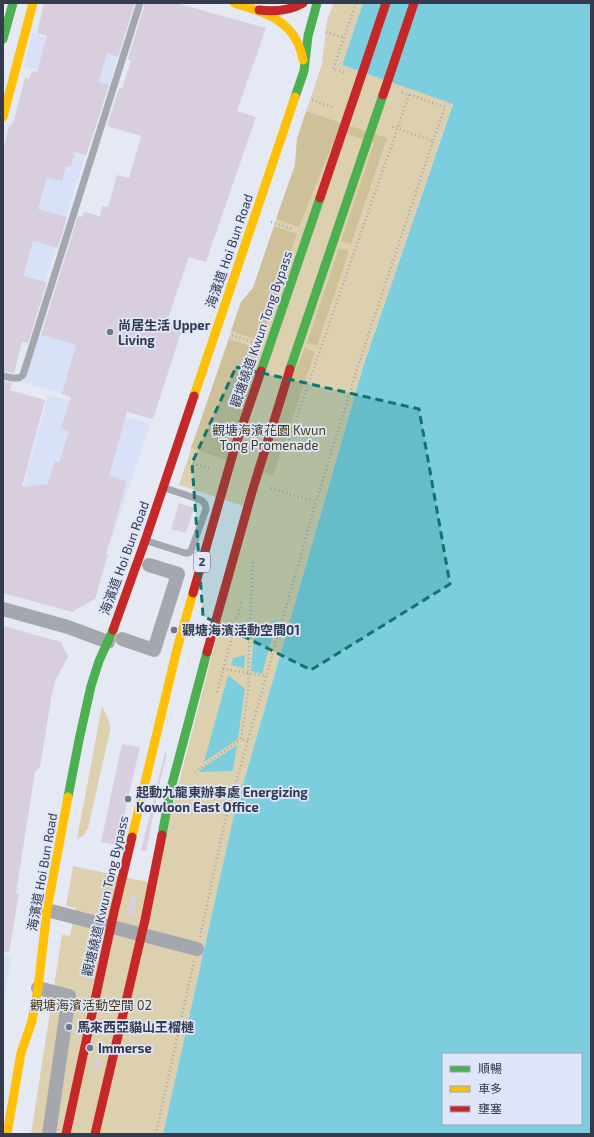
<svg xmlns="http://www.w3.org/2000/svg" width="594" height="1137" viewBox="0 0 594 1137" font-family="'Exo 2','Noto Sans TC',sans-serif">
	<style>
		.built { fill: #d9e1f8 }
		.green { fill: #ddd0ae }
		.forest { fill: #cec098 }
		.water { fill: #7ccedf; fill-rule: evenodd }
		.building { fill: #d8cede }
		.lines { fill: none; stroke-linecap: round; stroke-linejoin: round }
		.path { stroke: #a5a8b0; stroke-width: 2.5; stroke-dasharray: 1 3; stroke-linecap: butt }
		.lane { stroke: #a4a7ae; stroke-width: 7 }
		.street { stroke: #a4a7ae; stroke-width: 14 }
		.fast { stroke: #4caf50; stroke-width: 9 }
		.slow { stroke: #ffc107; stroke-width: 9 }
		.jam { stroke: #c62828; stroke-width: 9 }
		.marked { fill: #0f766e; fill-opacity: 0.2; stroke: #0f766e; stroke-width: 3; stroke-dasharray: 8 5; stroke-linejoin: round }
		.poi-dot { fill: #737889; stroke: #dfe6fa; stroke-width: 1.5 }
		.labels { text-anchor: middle; stroke-width: 3.5; stroke-linejoin: round; paint-order: stroke }
		.shield { fill: #dfe6fa; stroke: #686e82; stroke-width: 1 }
		.shield-label { font-size: 12px; font-weight: bold; fill: #353b4f }
		.street-label { font-size: 13px; fill: #353b4f; stroke: #dfe6fa }
		.poi-label { font-size: 13px; font-weight: bold; fill: #353b4f; stroke: #dfe6fa; text-anchor: start }
		.park-label { font-size: 13px; fill: #483c18; stroke: #dfe6fa }
	</style>
	<rect width="100%" height="100%" fill="#e5e9f4"/>
	<path class="built" d="M32,33l86,24 -11,34 -83,-25z
		M7,134l78,22 -29,92 -53,-16v-85z
		M3,233l53,15 -20,64 -33,-42z
		M38,334l130,39 -15,46 -130,-36z
		M48,395l102,29 -40,120 -95,-26z
		M3,955l8,2 -8,50z"/>
	<path class="green" d="M334,3h29l-21,62 111,38 -90,264 -130,452 -70,315h-132l31,-199 8,1 6,-28 -10,-2 7,-40 80,17 97,-375 -71,-23 62,-183 12,-14 42,-123 2,-26 25,-75 5,-44z
		M102,706c4,8 9,16 8,25l-22,97 -4,7 -7,4z"/>
	<path class="forest" d="M306,111l35,12 -42,104 -23,-8 19,-54 2,-26z
		M347,125l40,13 -36,106 -10,-3 33,-98 -30,-10z
		M274,226l23,8 -36,107 -30,-10 10,-29 12,-14z
		M339,248l10,3 -32,95 -10,-3z
		M229,339l29,10 -23,114 -44,-15z
		M305,348l10,4 -42,124 -20,-7z"/>
	<path class="water" d="M363,3h228v1131h-428l70,-315 130,-452 90,-263 -111,-39zM443,1054h138v70h-138z
		M277,619l-15,55 -11,-3 3,-37z
		M245,655l-1,13 -13,-3 2,-7z
		M228,675l17,14 -7,50 -34,23z
		M237,745l-4,26 -33,1v-2z"/>
	<path class="building" d="M44,3h91l-17,54 -11,-4 -8,29 10,3 -23,71 -11,-4 -4,15 -5,-1 -4,15 -15,-4 -9,32 29,8 -9,31 -25,-7 -10,35 24,6 -19,61 -6,-1 -8,31h-1l-10,-2v-228l2,1 4,-18 2,-1 3,-5 11,-42 4,1 3,-8 5,1 10,-36 -10,-3z
		M145,3h31l90,25 -29,83 19,6 -50,145 -17,-5 -23,67 16,5 -29,90 -26,-7 -18,64 18,5 -21,73h2l-13,45 -23,13 -69,-19v-212l9,2 -2,7 35,10 -23,87 26,-3 7,-23 4,2 10,-32 -8,-3 10,-31 -9,-3 14,-49 -35,-10 37,-119 4,1 2,-5 16,4 2,-10 6,1 9,-32 12,3 12,-42 -34,-10 12,-38 3,1 9,-28 -3,-2z
		M179,503l15,5 -8,25 -15,-4z
		M3,626l58,16 7,15 -12,22 -4,14 -12,74 -5,5 -19,121h3l-10,59h-6z
		M122,744l18,3 -23,98 -16,-3z
		M165,753h2l-8,33 -13,65h-5z
		M131,895l6,2 -4,20 -7,-1z
		M95,1057l5,2 -3,11 -4,-1z"/>
	<g class="lines">
		<path class="path" d="M326,32l18,6
			M344,72l-11,-3 23,-66
			M402,92l43,15 -12,34
			M312,100l20,7
			M271,222l21,7
			M232,335l20,7
			M285,451l124,-356
			M189,462l22,7
			M271,488l45,14
			M223,669l44,7
			M217,692l25,-92
			M248,741l-7,-2 8,-53 -1,-13 5,-113
			M195,772l46,-33
			M200,937l26,-120 90,-315 42,-136 75,-225 -43,-15
			M156,1134l38,-173"/>
		<path class="lane" d="M3,376l9,2h7l4,-3 117,-372
			M147,541l38,12h3l3,-2 15,-42 -1,-5 -4,-4 -36,-12"/>
		<path class="street" d="M3,609l65,18 40,15
			M122,639l32,11 24,-76 -29,-9
			M47,910l150,39
			M38,988l31,8 -20,138"/>
		<path class="fast" d="M3,39l10,-36
			M295,97l9,-26 4,-35 9,-33
			M290,369l93,-274
			M261,371l59,-173
			M68,797l11,-57 12,-54 8,-25 14,-31
			M162,835l9,-47 36,-136"/>
		<path class="slow" d="M234,3c33,10 62,18 69,57
			M3,117l30,-114
			M194,396l101,-299
			M132,837l45,-188 16,-56
			M7,1134l14,-81 11,-32 6,-33 9,-78 21,-113"/>
		<path class="jam" d="M259,10c16,2 30,1 44,-7
			M383,95l31,-92
			M320,198l66,-195
			M193,593l41,-143 27,-79
			M113,630l32,-89 49,-145
			M207,652l45,-160 38,-123
			M66,1134l48,-222 18,-75
			M95,1134l50,-214 17,-85"/>
	</g>
	<path class="marked" d="M236,367l183,42 31,175 -139,86 -108,-54 -11,-153z"/>
	<g class="poi-dot">
		<circle cx="110" cy="332" r="4"/>
		<circle cx="174" cy="630" r="4"/>
		<circle cx="128" cy="799" r="4"/>
		<circle cx="69" cy="1027" r="4"/>
		<circle cx="90" cy="1048" r="4"/>
	</g>
	<g class="labels">
		<rect class="shield" x="194" y="552" width="16" height="20" rx="3"/>
		<g class="shield-label">
			<text x="202" y="566">2</text>
		</g>
		<g class="street-label">
			<text transform="translate(229 251) rotate(-71)" y="5">海濱道 Hoi Bun Road</text>
			<text transform="translate(261 329) rotate(-71)" y="5">觀塘繞道 Kwun Tong Bypass</text>
			<text transform="translate(124 558) rotate(-70)" y="5">海濱道 Hoi Bun Road</text>
			<text transform="translate(42 872) rotate(-80)" y="5">海濱道 Hoi Bun Road</text>
			<text transform="translate(105 896) rotate(-77)" y="5">觀塘繞道 Kwun Tong Bypass</text>
		</g>
		<g class="poi-label">
			<text x="118" y="330">尚居生活 Upper<tspan x="118" dy="15">Living</tspan></text>
			<text x="182" y="635">觀塘海濱活動空間01</text>
			<text x="136" y="797">起動九龍東辦事處 Energizing<tspan x="136" dy="15">Kowloon East Office</tspan></text>
			<text x="77" y="1032">馬來西亞貓山王榴槤</text>
			<text x="98" y="1053">Immerse</text>
		</g>
		<g class="park-label">
			<text x="269" y="435">觀塘海濱花園 Kwun<tspan x="269" dy="15">Tong Promenade</tspan></text>
			<text x="91" y="1010">觀塘海濱活動空間 02</text>
		</g>
	</g>
	<rect width="594" height="1137" fill="none" stroke="#353b4f" stroke-width="8"/>
	<rect x="442" y="1053" width="140" height="72" fill="#dfe6fa" stroke="#9ba2b6"/>
	<rect x="450" y="1066" width="20" height="6" fill="#4caf50" stroke="#9ba2b6"/>
	<text x="478" y="1073" font-size="12" fill="#353b4f">順暢</text>
	<rect x="450" y="1086" width="20" height="6" fill="#ffc107" stroke="#9ba2b6"/>
	<text x="478" y="1093" font-size="12" fill="#353b4f">車多</text>
	<rect x="450" y="1106" width="20" height="6" fill="#c62828" stroke="#9ba2b6"/>
	<text x="478" y="1113" font-size="12" fill="#353b4f">壅塞</text>
</svg>
